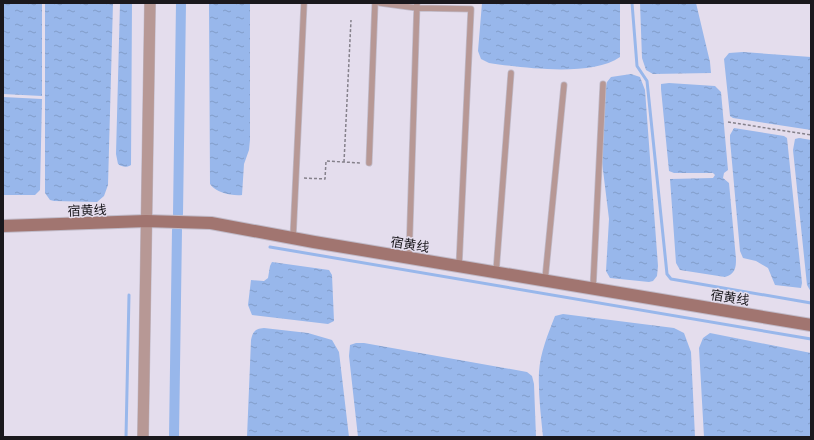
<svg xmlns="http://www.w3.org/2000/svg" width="814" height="440" viewBox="0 0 814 440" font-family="Merriweather,'Noto Sans SC',serif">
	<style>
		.water { fill: url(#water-ripples) }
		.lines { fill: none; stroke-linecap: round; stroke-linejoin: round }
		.stream { stroke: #98b7eb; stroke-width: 3 }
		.canal { stroke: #98b7eb; stroke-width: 10 }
		.service-casing { stroke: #c0bac8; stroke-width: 7 }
		.minor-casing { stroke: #c0bac8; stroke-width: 12 }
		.secondary-casing { stroke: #c0bac8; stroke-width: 14 }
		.path { stroke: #85818b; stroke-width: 1.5; stroke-dasharray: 3 2; stroke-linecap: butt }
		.service { stroke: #b79895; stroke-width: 5.5 }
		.minor { stroke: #b79895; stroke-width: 11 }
		.secondary { stroke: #a17570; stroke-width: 12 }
		.labels { text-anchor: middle; stroke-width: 3; stroke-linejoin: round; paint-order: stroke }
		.street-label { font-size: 13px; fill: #1a181d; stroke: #e4dded }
	</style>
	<defs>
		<pattern id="water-ripples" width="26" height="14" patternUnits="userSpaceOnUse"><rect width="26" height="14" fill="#98b7eb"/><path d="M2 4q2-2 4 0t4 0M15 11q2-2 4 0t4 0" fill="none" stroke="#829dc9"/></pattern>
	</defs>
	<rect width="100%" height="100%" fill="#e4dded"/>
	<path class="water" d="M3,3h39v93l-39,-2z
		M45,3h68l-5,182 -4,11 -7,6 -43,-1 -4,-1 -5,-7z
		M120,3h12l-1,162c-4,3 -9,2 -13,-1l-2,-10z
		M209,3h41v137l-1,10 -5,14 -2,31c-10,1 -26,-2 -32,-11z
		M482,3h138v54c-28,20 -97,11 -131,6l-8,-4 -3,-8z
		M640,3h56l14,59 1,11 -58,1 -7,-4 -4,-12z
		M743,52l68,5v73l-78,-12 -3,-2 -6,-57 5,-6z
		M631,74l9,3 5,13 13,176 -1,10 -4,5 -4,1 -39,-4 -4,-7 3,-52 -7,-57 3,-72 2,-8 4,-5z
		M669,83l46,3 6,6 7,78 -4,3 -1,5 6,5 7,76c0,9 -1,15 -11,18l-45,-7 -4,-7 -6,-84 43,-1 2,-3 -2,-2h-39l-5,-2 -8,-82v-5z
		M3,97l39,2 -2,91 -5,5h-32z
		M734,128l50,8 3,2 15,145 -1,5 -26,-3 -7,-17 -12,-7 -13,-3 -3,-7 -10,-111v-5z
		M799,138l12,2v152l-4,-7 -14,-135 2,-11z
		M272,262l57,8 3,5 2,46 -6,3 -76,-9 -4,-10 3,-25 13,1 4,-3 2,-12z
		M563,314l111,14 10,5 7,19 4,85h-152c-2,-21 -5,-44 -4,-65 1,-19 9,-38 16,-56z
		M264,328l44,5 24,7 7,12 10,85h-102l4,-97c2,-9 4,-11 13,-12z
		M710,333l101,20v84h-107l-5,-89 4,-10z
		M356,343h8l163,29 5,4 2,8 2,53h-178l-9,-81 1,-11z"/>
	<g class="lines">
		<path class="stream" d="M632,3l5,63 10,15 20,193 4,5 140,24
			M270,247l541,92
			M126,437l3,-142"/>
		<path class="canal" d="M178,214l3,-211
			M174,437l3,-207"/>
		<g class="service-casing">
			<path id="service" d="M380,3l37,5 54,1 -12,257
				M369,163l6,-160
				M293,238l11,-235
				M409,258l8,-255
				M496,273l15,-200
				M545,280l19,-195
				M593,288l10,-204"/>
		</g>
		<g class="minor-casing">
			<path id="minor" d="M143,437l7,-434"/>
		</g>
		<g class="secondary-casing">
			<path id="secondary" d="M3,226l143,-5 65,2 103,19 497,83"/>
		</g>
		<path class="path" d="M728,122l83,13
			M344,162l7,-142
			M304,178l21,1 1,-18 35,2"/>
		<use href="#service" class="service"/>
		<use href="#minor" class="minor"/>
		<use href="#secondary" class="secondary"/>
	</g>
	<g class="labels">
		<g class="street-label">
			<text transform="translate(87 210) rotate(-2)" y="5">宿黄线</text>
			<text transform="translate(410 244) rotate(9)" y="5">宿黄线</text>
			<text transform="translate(730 297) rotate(9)" y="5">宿黄线</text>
		</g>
	</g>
	<rect width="814" height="440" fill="none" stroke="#1a181d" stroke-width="8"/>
</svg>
